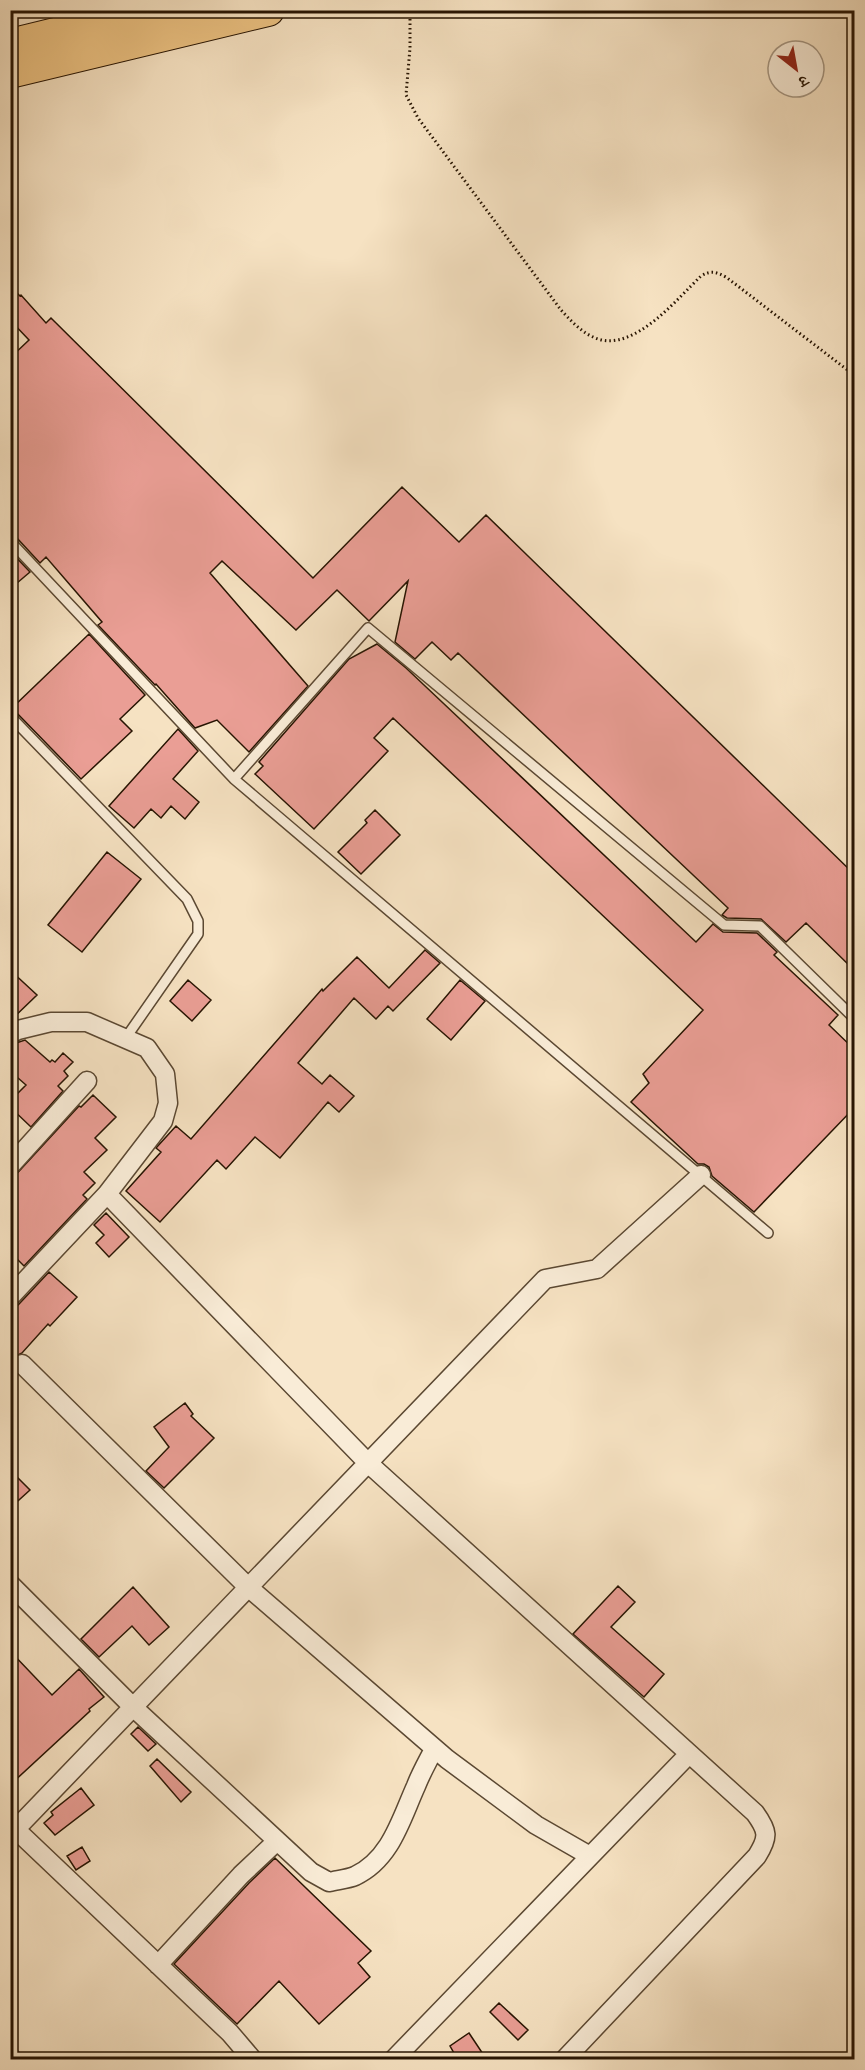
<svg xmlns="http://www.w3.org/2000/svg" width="865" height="2070" viewBox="0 0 865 2070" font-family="'IM FELL Great Primer','Noto Serif Devanagari',serif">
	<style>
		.building { fill: #ea9e95; stroke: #271402; stroke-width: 1.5 }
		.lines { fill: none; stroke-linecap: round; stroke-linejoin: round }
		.service-casing { stroke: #5b4832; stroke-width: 12 }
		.minor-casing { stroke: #5b4832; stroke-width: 21 }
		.trunk-casing { stroke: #271402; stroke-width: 34 }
		.path { stroke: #271402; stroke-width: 3; stroke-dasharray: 1.5 3; stroke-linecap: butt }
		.service { stroke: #f9ecd7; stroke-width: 9 }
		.minor { stroke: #f9ecd7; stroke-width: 18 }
		.trunk { stroke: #ebc181; stroke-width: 32 }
	</style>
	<rect width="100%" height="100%" fill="#f6e2c2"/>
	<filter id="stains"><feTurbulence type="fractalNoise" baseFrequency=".00333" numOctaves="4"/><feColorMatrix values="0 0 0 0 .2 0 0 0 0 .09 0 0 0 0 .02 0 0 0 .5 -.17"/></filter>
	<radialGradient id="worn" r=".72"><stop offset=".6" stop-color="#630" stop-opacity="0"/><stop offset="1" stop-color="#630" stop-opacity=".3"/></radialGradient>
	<path class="building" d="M10,286l10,10 1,-1 25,28 5,-5 262,260 89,-91 57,55 27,-27 369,360v96l-49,-48 -20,19 -25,-23 -34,-1 -5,-3 6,-7 -270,-255 -7,7 -19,-18 -17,17 -20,-17 13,-61 -39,40 -32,-31 -41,40 -74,-69 -12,12 98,113 -59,66 -32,-32 -22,8 -39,-44 -1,1 -57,-60 4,-3 -56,-65 -6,6 -25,-27 -5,-2v-176l19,-18 -19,-20z
		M10,551l20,21 -20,17z
		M89,634l56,61 -25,24 12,12 -51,48 -69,-71z
		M377,644l29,24 290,274 17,-18 10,8 34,1 20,19 -3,3 64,60 -9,10 26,25v57l-101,105 -42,-36 -3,-9 -5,-3h-6l-67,-62 18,-19 -6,-9 60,-64 -310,-292 -19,20 14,13 -74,78 -59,-55 8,-8 -4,-4 90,-103z
		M178,729l20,22 -25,28 26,23 -14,17 -14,-13 -10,12 -10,-9 -17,19 -25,-22z
		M375,810l25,25 -39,39 -23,-22 29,-29 -2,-3z
		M107,852l34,27 -59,73 -34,-27z
		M425,950l15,13 -47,48 -5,-5 -12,13 -22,-21 -56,65 24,21 8,-9 24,21 -15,16 -11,-10 -48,56 -25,-21 -29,32 -9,-9 -57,62 -34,-31 35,-39 -5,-4 20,-22 15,13 131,-150 1,2 34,-34 32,31z
		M10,970l27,25 -27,26z
		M188,980l23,20 -19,21 -22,-20z
		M460,980l25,21 -34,39 -24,-21z
		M25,1040l25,22 2,-2 3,2 8,-9 10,9 -9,9 4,5 -10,10 5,5 -32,36 -21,-20v-6l16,-16 -16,-14v-26z
		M93,1095l23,22 -21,21 12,12 -23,22 11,11 -12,12 4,4 -63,67 -14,-14v-71l69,-75 2,1z
		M106,1213l23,24 -20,20 -13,-14 8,-8 -10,-10z
		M49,1272l28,25 -27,29 -2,-2 -26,29 -8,4 -4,9v-58l8,-3z
		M185,1403l8,11 -2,2 23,22 -50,50 -18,-17 23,-24 -15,-20z
		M10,1470l20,20 -20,18z
		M618,1586l17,16 -24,25 53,47 -20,23 -71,-63z
		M133,1587l36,40 -20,18 -17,-19 -33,31 -18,-18z
		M10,1651l42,44 27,-26 25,28 -15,12 1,2 -80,74z
		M138,1727l18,17 -8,7 -17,-17z
		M157,1759l34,33 -10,10 -31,-36z
		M81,1788l13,17 -39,30 -11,-12 9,-8 -2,-3z
		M82,1847l8,14 -14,9 -9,-14z
		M275,1858l96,93 -13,12 12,14 -51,47 -40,-43 -42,43 -63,-60 75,-81z
		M499,2003l29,27 -10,10 -28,-28z
		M469,2033l18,27h-29l-8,-14z"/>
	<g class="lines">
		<g class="service-casing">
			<path id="service" d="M10,541l224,238 534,454
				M10,716l177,183 11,22v13l-73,105
				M234,779l134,-151 356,297 36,1 94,92"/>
		</g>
		<g class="minor-casing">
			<path id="minor" d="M10,1034l8,-4 33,-8h36l60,26 18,26 3,29 -5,18 -56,73 -97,103
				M10,1166l77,-85
				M107,1194l261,269 387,350c13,18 14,24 2,43l-193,204
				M22,1364l226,223 199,172 89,66 54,31
				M10,1584l123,123 178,165 18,10c8,-2 19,-3 26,-6 36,-17 46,-57 61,-90 5,-13 12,-25 18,-37
				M10,1824l220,209 23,27
				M10,1835l535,-556 52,-10 104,-94
				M158,1965l83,-90 36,-34
				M10,2057l3,3
				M393,2060l296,-306"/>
		</g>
		<g class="trunk-casing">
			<path id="trunk" d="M10,45l144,-35
				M10,72l258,-62"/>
		</g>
		<path class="path" d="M410,10v38l-4,47 12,23 143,192c10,11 22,24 37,29 37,12 79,-40 103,-63 10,-6 15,-4 25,1l128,98"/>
		<use href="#service" class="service"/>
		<use href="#minor" class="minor"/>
		<use href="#trunk" class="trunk"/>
	</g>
	<rect width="865" height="2070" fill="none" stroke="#f6e2c2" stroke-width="36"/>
	<rect x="12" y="12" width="841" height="2046" fill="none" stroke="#271402" stroke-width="3"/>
	<rect x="18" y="18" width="829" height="2034" fill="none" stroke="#271402" stroke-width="1.5"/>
	<g transform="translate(796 69) rotate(149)"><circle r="28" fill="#f9ecd7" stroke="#a59682" stroke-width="1.5"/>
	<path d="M0-4.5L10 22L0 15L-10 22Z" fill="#8f2418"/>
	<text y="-9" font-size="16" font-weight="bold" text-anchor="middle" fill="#271402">उ</text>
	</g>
	<rect width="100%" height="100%" filter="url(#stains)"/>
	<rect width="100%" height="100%" fill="url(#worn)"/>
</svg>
